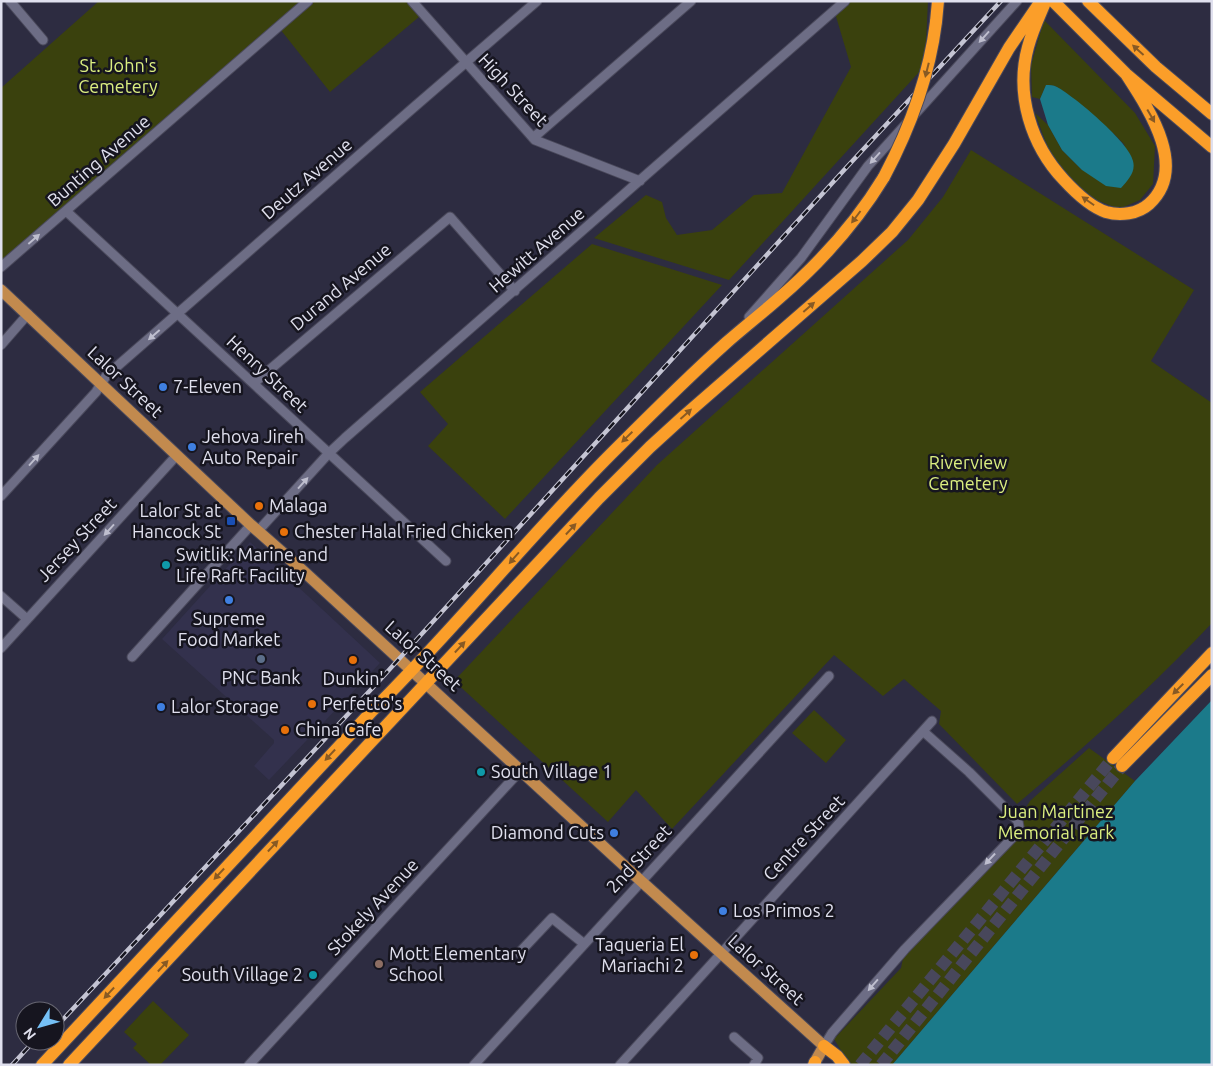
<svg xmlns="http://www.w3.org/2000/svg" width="1213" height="1066" viewBox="0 0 1213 1066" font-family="Ubuntu,sans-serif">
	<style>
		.built { fill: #33314d }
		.green { fill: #3a410d }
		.water { fill: #1b7a8a }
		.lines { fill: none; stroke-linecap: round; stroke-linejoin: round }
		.highway-tunnel { stroke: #48475b; stroke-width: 12; stroke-dasharray: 12 6; stroke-linecap: butt }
		.minor-casing { stroke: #4a495b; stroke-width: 11 }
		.major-casing { stroke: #4a495b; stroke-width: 13 }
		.highway-casing { stroke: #4a495b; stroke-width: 14 }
		.minor { stroke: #6d6d85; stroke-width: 9 }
		.major { stroke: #c28a4e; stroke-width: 11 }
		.highway { stroke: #fb9e29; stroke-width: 12 }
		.rail-casing { stroke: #c4c4d3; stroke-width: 4.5 }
		.rail { stroke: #16151f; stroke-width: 2.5; stroke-dasharray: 8; stroke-linecap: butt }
		.highway-bridge-casing { stroke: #4a495b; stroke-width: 14; stroke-linecap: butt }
		.highway-bridge { stroke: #fb9e29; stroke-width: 12 }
		.oneway { fill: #bebece }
		.oneway2 { fill: #885a24 }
		.shop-dot { fill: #3f7fe0; stroke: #16151f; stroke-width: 2 }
		.food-dot { fill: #e8710a; stroke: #16151f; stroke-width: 2 }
		.transit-dot { fill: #1a4fb4; stroke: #16151f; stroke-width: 2 }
		.culture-dot { fill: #0f9aa8; stroke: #16151f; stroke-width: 2 }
		.service-dot { fill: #5c6f8a; stroke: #16151f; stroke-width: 2 }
		.education-dot { fill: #8d6e63; stroke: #16151f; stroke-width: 2 }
		.labels { text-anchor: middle; stroke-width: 5; stroke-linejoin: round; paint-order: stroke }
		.park-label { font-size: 18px; fill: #dbee80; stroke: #16151f }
		.street-label { font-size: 18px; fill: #e0e0ee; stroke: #16151f }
		.poi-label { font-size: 18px; fill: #e0e0ee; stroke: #16151f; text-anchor: start }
	</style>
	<rect width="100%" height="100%" fill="#2d2c41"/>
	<path class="built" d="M250,542l130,121 -111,117 -15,-14 20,-23v-3l-112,-101z"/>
	<path class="green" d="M99,1h318l9,10 -96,81 -50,-63 -279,234v-175z
		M850,1h78l-2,41 -5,28 -192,210 -135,-42 52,-43 16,7 4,16 11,17 35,-5 42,-35 28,-2 69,-126 -16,-54z
		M1044,20l91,93 20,33 -2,38 -13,16 -21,9 -30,-12 -36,-35 -18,-49 13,12 14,25 20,20 43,-25 -12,-12 -43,-37 -15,-10 -9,-1 -6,14 -8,-2 -1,-32z
		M971,150l223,140 -43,71 61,42v220c-61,65 -127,124 -195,181l-78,-80 2,-13 -37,-32 -21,17 -49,-41 -162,174 -36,-39 -28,32 -154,-141 203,-216 251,-225 35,-43z
		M592,244l130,41 -217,234 -77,-73 20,-22 -28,-32z
		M814,710l32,30 -20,23 -34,-30z
		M1089,748l46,33 -243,284h-42l-16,-26 67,-71 4,-19 97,-103 28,-45z
		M153,1001l36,34 -29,30h-9l-18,-17 4,-4 -13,-12z"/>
	<path class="water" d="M1046,85c4,0 7,0 11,2 17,9 73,56 76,74 3,11 -5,19 -12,27l-15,-2 -24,-16 -20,-20 -14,-25 -8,-26z
		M1212,700v365h-320l243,-284z"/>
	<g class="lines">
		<path class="highway-tunnel" d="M860,1065l253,-307
			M881,1065l241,-299"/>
		<g class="minor-casing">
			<path id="minor" d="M10,1l33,39
				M412,1l123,139 105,41
				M915,114l102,-113
				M533,138l158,-137
				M66,211l380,350
				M1,267l307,-266
				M749,317l52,-59 67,-92 38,-42
				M1,345l27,-31
				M254,383l196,-166 65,74
				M1,496l95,-104 10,-16 307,-268 124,-107
				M258,531l71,-78 16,-15 500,-437
				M1,596l26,23
				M1,648l176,-193
				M132,657l119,-132
				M519,953l33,-35 31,25
				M734,1037l24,21 -4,7
				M824,1046l8,-13 73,-84 109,-113 5,-9 -1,-6 -49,-49 -45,-40
				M249,1065l272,-295
				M474,1065l355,-389
				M620,1065l312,-344"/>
		</g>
		<g class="major-casing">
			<path id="major" d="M1,290l250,235 49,43 341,313 183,165 -9,16"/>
		</g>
		<g class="highway-casing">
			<path id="highway" d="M1053,1l73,73 86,73
				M1088,1l68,66 56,47
				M1044,5c-6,14 -12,27 -16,42 -13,47 3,98 36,133 11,12 27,27 42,32 14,4 32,2 43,-8 40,-36 -1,-96 -23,-130
				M936,22l2,-21
				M1113,758l99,-105
				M1122,766l90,-91
				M824,1046l13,10 7,9
				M42,1065l331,-355c85,-84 159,-178 244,-262 36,-36 72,-72 109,-105 17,-15 35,-29 52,-44 41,-35 78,-76 106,-122
				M69,1065l530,-567 51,-51 34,-31 178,-155 30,-29 26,-32 36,-56 55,-96 32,-47
				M814,1065l1,-3"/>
		</g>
		<use href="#minor" class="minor"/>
		<use href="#major" class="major"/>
		<use href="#highway" class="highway"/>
		<g class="rail-casing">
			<path id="rail" d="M55,1028l323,-346 467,-513 156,-168
				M12,1065l22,-24"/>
		</g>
		<use href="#rail" class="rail"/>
		<g class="highway-bridge-casing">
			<path id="highway-bridge" d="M884,177c26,-49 45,-99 52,-155"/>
		</g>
		<use href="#highway-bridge" class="highway-bridge"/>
	</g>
	<defs><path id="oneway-solid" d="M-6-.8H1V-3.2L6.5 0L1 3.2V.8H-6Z" transform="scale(1.25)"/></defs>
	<g class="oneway">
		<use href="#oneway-solid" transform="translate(984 37) rotate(132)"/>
		<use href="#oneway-solid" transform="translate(875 158) rotate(132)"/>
		<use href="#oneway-solid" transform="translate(34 239) rotate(-41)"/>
		<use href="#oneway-solid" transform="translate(154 335) rotate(139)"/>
		<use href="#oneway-solid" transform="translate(34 460) rotate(-48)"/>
		<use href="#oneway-solid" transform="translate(303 483) rotate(-48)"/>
		<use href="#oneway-solid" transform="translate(109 530) rotate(132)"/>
		<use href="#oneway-solid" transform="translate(990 859) rotate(133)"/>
		<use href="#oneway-solid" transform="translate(873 985) rotate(131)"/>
	</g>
	<g class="oneway2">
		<use href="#oneway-solid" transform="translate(1138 50) rotate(-138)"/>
		<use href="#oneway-solid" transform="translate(927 70) rotate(104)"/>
		<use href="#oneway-solid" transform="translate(1151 116) rotate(60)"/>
		<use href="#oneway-solid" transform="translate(1088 201) rotate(-145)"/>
		<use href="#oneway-solid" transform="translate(856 217) rotate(127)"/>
		<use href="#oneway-solid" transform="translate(809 307) rotate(-41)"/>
		<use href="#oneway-solid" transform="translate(686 414) rotate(-42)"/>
		<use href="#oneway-solid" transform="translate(627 437) rotate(136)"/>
		<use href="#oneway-solid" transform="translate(571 529) rotate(-47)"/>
		<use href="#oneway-solid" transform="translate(514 558) rotate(131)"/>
		<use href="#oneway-solid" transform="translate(460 647) rotate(-47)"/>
		<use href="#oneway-solid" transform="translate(1178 689) rotate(135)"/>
		<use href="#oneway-solid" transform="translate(330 755) rotate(133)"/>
		<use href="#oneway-solid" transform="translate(273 846) rotate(-47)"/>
		<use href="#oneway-solid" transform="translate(219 874) rotate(133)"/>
		<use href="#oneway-solid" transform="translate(163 966) rotate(-47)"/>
		<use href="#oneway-solid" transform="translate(109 993) rotate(133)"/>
	</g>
	<g class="shop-dot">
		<circle cx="163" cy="387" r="5"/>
		<circle cx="192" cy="447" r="5"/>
		<circle cx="229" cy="600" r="5"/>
		<circle cx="161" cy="707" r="5"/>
		<circle cx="614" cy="833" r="5"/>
		<circle cx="723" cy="911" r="5"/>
	</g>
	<g class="food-dot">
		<circle cx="259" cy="506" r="5"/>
		<circle cx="284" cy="532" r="5"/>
		<circle cx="353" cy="660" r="5"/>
		<circle cx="312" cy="704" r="5"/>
		<circle cx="285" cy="730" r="5"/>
		<circle cx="694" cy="955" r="5"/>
	</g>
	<rect class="transit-dot" x="226" y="516" width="10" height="10" rx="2.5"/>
	<g class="culture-dot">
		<circle cx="166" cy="565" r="5"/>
		<circle cx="481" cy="772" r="5"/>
		<circle cx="313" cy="975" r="5"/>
	</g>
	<circle class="service-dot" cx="261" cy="659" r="5"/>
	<circle class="education-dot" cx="379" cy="964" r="5"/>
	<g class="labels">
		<g class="park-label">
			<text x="118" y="72">St. John's<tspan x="118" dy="21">Cemetery</tspan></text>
			<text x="968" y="469">Riverview<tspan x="968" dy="21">Cemetery</tspan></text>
			<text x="1056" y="818">Juan Martinez<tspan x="1056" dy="21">Memorial Park</tspan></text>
		</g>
		<g class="street-label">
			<text transform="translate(513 90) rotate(47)" y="6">High Street</text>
			<text transform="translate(99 161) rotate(-41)" y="6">Bunting Avenue</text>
			<text transform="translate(307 179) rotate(-41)" y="6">Deutz Avenue</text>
			<text transform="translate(537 250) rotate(-41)" y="6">Hewitt Avenue</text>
			<text transform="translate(341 287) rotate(-40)" y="6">Durand Avenue</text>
			<text transform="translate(267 374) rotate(43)" y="6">Henry Street</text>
			<text transform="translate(125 382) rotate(43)" y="6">Lalor Street</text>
			<text transform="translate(77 540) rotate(-47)" y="6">Jersey Street</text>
			<text transform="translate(423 656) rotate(42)" y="6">Lalor Street</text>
			<text transform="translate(804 838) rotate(-47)" y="6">Centre Street</text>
			<text transform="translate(639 859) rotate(-47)" y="6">2nd Street</text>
			<text transform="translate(373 907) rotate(-47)" y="6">Stokely Avenue</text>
			<text transform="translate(766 970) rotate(42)" y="6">Lalor Street</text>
		</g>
		<g class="poi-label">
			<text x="173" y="393">7-Eleven</text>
			<text x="202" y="443">Jehova Jireh<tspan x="202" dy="21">Auto Repair</tspan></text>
			<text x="269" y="512">Malaga</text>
			<text x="221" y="517" text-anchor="end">Lalor St at<tspan x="221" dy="21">Hancock St</tspan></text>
			<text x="294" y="538">Chester Halal Fried Chicken</text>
			<text x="176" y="561">Switlik: Marine and<tspan x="176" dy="21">Life Raft Facility</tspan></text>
			<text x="229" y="625" text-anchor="middle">Supreme<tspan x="229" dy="21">Food Market</tspan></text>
			<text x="261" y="684" text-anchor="middle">PNC Bank</text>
			<text x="353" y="685" text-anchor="middle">Dunkin'</text>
			<text x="322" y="710">Perfetto's</text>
			<text x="171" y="713">Lalor Storage</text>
			<text x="295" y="736">China Cafe</text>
			<text x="491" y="778">South Village 1</text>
			<text x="604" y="839" text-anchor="end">Diamond Cuts</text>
			<text x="733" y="917">Los Primos 2</text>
			<text x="684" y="951" text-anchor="end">Taqueria El<tspan x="684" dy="21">Mariachi 2</tspan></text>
			<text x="389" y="960">Mott Elementary<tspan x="389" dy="21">School</tspan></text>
			<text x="303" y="981" text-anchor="end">South Village 2</text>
		</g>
	</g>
	<rect width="1213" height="1066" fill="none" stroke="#e0e0ee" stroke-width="5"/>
	<g transform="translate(40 1026) rotate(233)"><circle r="24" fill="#16151f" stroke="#676672"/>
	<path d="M0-4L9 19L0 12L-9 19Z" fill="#75c0f6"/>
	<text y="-8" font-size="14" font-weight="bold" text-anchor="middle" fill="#e0e0ee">N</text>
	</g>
</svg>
